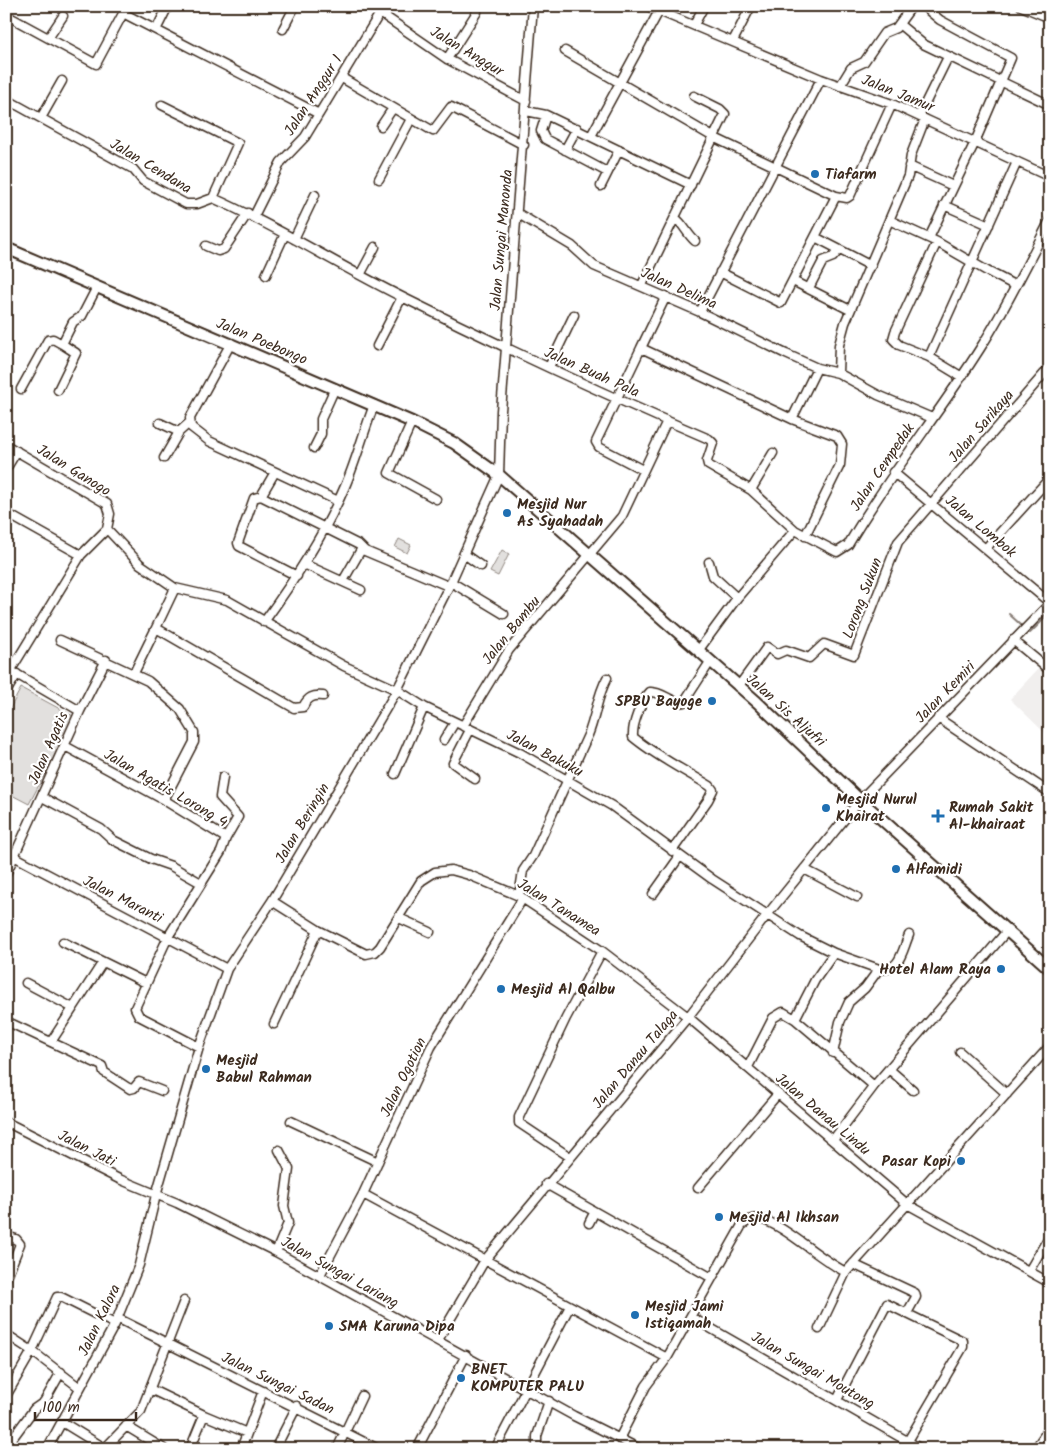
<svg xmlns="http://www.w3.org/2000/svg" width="1056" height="1455" viewBox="0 0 1056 1455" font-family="Kalam,sans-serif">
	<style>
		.built { fill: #f1efee }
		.green { fill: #e2e0de; stroke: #8e857e }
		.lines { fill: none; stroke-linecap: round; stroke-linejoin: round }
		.stream { stroke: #887e77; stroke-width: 2 }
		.minor-casing { stroke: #3b2a1e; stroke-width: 11 }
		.major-casing { stroke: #3b2a1e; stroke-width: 14 }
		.minor { stroke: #fff; stroke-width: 8 }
		.major { stroke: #fff; stroke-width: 10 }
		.poi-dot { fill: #1f6fb2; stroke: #fff; stroke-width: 2 }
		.labels { text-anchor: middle; stroke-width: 4.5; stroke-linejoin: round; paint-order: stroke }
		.street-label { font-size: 15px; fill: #3b2a1e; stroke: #fff }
		.poi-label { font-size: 15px; font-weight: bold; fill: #3b2a1e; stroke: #fff; text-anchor: start }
	</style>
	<rect width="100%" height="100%" fill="#fff"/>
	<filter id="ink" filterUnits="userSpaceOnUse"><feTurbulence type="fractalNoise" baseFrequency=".02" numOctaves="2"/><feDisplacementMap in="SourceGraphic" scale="10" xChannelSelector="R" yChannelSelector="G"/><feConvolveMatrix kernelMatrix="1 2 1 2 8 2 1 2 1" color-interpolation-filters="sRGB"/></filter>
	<g filter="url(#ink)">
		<path class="built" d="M1050,656v82l-40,-39z"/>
		<path class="green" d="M399,539l12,6 -4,8 -12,-6z
			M502,550l7,4 -11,22 -8,-4z
			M21,688l54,29 -46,87 -23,-12v-76z"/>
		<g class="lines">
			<path class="stream" d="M1009,614l12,11
				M1030,633l20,-20"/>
			<g class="minor-casing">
				<path id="minor" d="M370,6l77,53 79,42
					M647,6l174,73 71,25 158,73
					M923,6l17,14 71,38 -36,84 -46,96
					M1021,6l29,12
					M123,13l196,101
					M6,15l90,49 31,-58
					M899,24l24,20 127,61
					M694,25l10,-19
					M283,29l12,-23
					M156,30l12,-24
					M49,37l14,-21
					M733,41l18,-35
					M565,51l150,87 121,58
					M447,59l30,-47 -1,-6
					M342,78l91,53 18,-24 73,38
					M840,86l11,-18 13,-6 20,-29 12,-5 16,-22
					M6,99l127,70 10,12 43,23h11l16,-6c66,29 126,68 191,100 100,50 202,97 305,141l4,4 -6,18 1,4 43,25 44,40
					M162,105l76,38 -25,55
					M526,111l20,4 145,70
					M546,115l-5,16 4,8 62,33
					M919,116l29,-59
					M41,118l21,-37
					M381,126l12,-18
					M591,136l68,-125
					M565,150l12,-22
					M909,166l44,20
					M379,179l32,-60
					M601,186l18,-36
					M944,205l45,20
					M517,213l55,33 22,20 106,46 86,42 31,14 21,5 40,22 54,23
					M254,216l27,-54 24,-25 75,-124
					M675,218c9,6 11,15 20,23
					M889,220l48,22 50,29 29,15
					M815,237l56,29
					M294,239l21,-44
					M206,246l12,5 6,-2 24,-36
					M720,272l61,31 55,-107 11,2 3,-2 42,-92
					M266,275l19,-41
					M360,275l15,-28
					M793,281l57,29
					M642,285l83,-171 -5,-5 -26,-13
					M809,288l14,-27 10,-4 6,-7
					M666,296l-25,52 151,71 25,-51
					M700,312l121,-233
					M231,343l-41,75 1,9 18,14 129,60
					M377,346l25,-49
					M641,348l-45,94 3,5 44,23
					M929,357l-30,-12 -6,-6 2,-7 42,-90
					M549,367l25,-52
					M838,373l1,-28 6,-22 63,-147 3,-21 14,-36
					M962,377l-33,-20 88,-195
					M21,389l27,-49 5,-1 9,5
					M58,390l18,-37 -14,-9 11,-22 9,-6 15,-29
					M792,419l45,17 5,8 -2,21 -35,71
					M412,422l-23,51 47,26
					M160,423l19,9
					M6,445l101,59 3,10 -3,15
					M314,448l7,-14v-15l14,-31
					M164,458l15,-26 10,-9
					M6,469l11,-18
					M275,472l-14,24 -7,2 -16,45 1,3 58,30
					M893,472l157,131
					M751,490l22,-37
					M261,496l98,49 6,6 83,35
					M6,513l75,42
					M107,529l33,35 35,24 52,12 117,66 53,24 27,17 96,46 92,53 100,73 88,57 34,17 45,16 -14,19 -16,14 -9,20 -7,31
					M986,548l64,-70
					M464,554l17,12
					M709,562l4,14 24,22
					M304,564l57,26
					M343,581l19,-33
					M451,582l53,32
					M175,588l-19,40 138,80 9,-1c5,-10 10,-12 20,-11
					M264,622c31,-43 61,-88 82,-138 11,-26 18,-53 28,-79
					M60,640l88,41 32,28 14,23v10l-30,58
					M1013,640l35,29
					M698,651l39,-53 58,-68 42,22 11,-7c40,-69 91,-131 133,-198 26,-41 47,-84 69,-127
					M6,668l74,43 -74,163
					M11,670l70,-115 26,-26
					M134,673l22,-45
					M738,687l29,-40 10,7 9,-4 23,8 15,-14 30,11 44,-113 152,-175
					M6,692l11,-18
					M80,711l26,-51
					M938,718l112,75
					M463,726l46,-76 113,-134 45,-95
					M470,730l-17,33 22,16
					M444,740l11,-18
					M65,746l99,54 62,38 -5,14 -53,85 -33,71 4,8 60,31
					M395,774l29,-67
					M223,777l-3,20 18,20 -12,21
					M42,797l59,32 12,11 38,19 20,7 30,17
					M672,851l36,-51 5,-10 -3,-4c-26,-16 -53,-29 -77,-49 -1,-13 8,-36 17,-45 13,-1 23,13 34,10l26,-40
					M6,852l221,117
					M804,869l53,28
					M653,894l27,-38
					M519,896l4,-25 10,-15 55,-121c8,-19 9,-39 19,-57
					M272,901l46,29 48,24 9,-2 5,-5 41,-66 14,-9 16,-2 18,5 50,21 83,55 86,66 219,187 143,79
					M399,918l31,14
					M63,942l83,41
					M834,953l-19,27 -20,39 79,67
					M879,969c21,3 23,-18 30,-34
					M26,983l47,25
					M6,1021l96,45 2,6 26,17 4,-1 5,-6 23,9
					M274,1024l44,-94
					M51,1042l52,-80
					M960,1052l47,42
					M748,1067l25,-49 10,-6 12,7
					M890,1070l23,20
					M291,1121l87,41
					M6,1122l113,57 58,24 99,49 298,164 66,33
					M833,1140l41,-54 133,-155
					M570,1157l-51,-34v-6l47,-99 36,-67
					M546,1184l166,94
					M698,1188l79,-93
					M363,1194l304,164
					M589,1223l5,-10
					M6,1236l10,3 4,5 -14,35
					M276,1252l12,-29 -4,-17 5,-37 -10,-19
					M853,1264l62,29 1,4 -9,16
					M1029,1271l21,-36
					M320,1275l43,-81 68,-147 92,-149
					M691,1317l230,132
					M117,1318l261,131
					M819,1329l27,-57
					M6,1334l26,17 48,37
					M438,1340l47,-80 203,-243 79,-102 93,-115 190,-197
					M150,1389l54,26 -14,34
					M6,1396l26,-45 25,-54h4l54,27
					M837,1400l50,-96 76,37v6l-55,94
					M204,1415l43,18
					M62,1422l44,27
					M126,1426l38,23
					M619,1439l27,-53 21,-28 75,-133c6,-4 10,-8 18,-6 24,5 60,41 86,53l204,-226
					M6,1447l28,-38 10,-7 17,-30
					M47,1449l68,-125 24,-59 17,-70 43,-148 28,-78 45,-68 125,-211 54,-108 48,-107 2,-64 32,-405
					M104,1449l37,-38 43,-110
					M241,1449l22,-58
					M275,1449l22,-43
					M337,1449l25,-53
					M417,1449l49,-94
					M495,1449l75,-143
					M537,1449v-13l12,-35
					M1035,1449l15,-22"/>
			</g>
			<g class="major-casing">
				<path id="major" d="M6,248l406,174 42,21 45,32 258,227 103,98 190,169"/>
			</g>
			<use href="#minor" class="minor"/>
			<use href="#major" class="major"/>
		</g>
	</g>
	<g class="poi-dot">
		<circle cx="815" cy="174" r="5"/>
		<circle cx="507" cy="513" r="5"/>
		<circle cx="712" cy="701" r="5"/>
		<circle cx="826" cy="808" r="5"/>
		<path d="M935.5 808.5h5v5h5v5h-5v5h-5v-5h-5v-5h5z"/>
		<circle cx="896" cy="869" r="5"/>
		<circle cx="1001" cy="969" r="5"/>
		<circle cx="501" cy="989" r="5"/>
		<circle cx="206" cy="1069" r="5"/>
		<circle cx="961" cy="1161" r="5"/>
		<circle cx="719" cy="1217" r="5"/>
		<circle cx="635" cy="1315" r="5"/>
		<circle cx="329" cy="1326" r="5"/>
		<circle cx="461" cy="1378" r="5"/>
	</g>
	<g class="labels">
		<g class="street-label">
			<text transform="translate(467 51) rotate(31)" y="5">Jalan Anggur</text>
			<text transform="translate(898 93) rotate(22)" y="5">Jalan Jamur</text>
			<text transform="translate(313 95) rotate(-57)" y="5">Jalan Anggur 1</text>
			<text transform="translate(151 166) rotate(31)" y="5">Jalan Cendana</text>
			<text transform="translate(501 240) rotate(-85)" y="5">Jalan Sungai Manonda</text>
			<text transform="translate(679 288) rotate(24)" y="5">Jalan Delima</text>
			<text transform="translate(262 341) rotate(23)" y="5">Jalan Poebongo</text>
			<text transform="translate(592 372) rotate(24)" y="5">Jalan Buah Pala</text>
			<text transform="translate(981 426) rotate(-49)" y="5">Jalan Sarikaya</text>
			<text transform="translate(882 467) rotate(-56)" y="5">Jalan Cempedak</text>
			<text transform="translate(74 470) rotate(32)" y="5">Jalan Ganogo</text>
			<text transform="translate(981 526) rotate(40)" y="5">Jalan Lombok</text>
			<text transform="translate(862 598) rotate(-69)" y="5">Lorong Sukun</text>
			<text transform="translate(511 630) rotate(-51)" y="5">Jalan Bambu</text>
			<text transform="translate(945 692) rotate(-46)" y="5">Jalan Kemiri</text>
			<text transform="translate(786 710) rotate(42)" y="5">Jalan Sis Aljufri</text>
			<text transform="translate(48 748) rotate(-66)" y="5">Jalan Agatis</text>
			<text transform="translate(545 753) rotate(28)" y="5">Jalan Bakuku</text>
			<text transform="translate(166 788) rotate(30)" y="5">Jalan Agatis Lorong 4</text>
			<text transform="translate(302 823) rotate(-59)" y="5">Jalan Beringin</text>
			<text transform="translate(123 899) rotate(27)" y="5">Jalan Maranti</text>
			<text transform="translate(559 907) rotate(32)" y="5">Jalan Tanamea</text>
			<text transform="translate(635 1059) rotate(-50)" y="5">Jalan Danau Talaga</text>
			<text transform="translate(403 1077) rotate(-64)" y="5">Jalan Ogotion</text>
			<text transform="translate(823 1114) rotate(40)" y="5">Jalan Danau Lindu</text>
			<text transform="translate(87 1148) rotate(27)" y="5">Jalan Jati</text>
			<text transform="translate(340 1272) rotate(29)" y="5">Jalan Sungai Lariang</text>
			<text transform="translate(99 1320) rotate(-64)" y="5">Jalan Kalora</text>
			<text transform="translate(813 1370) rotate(30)" y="5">Jalan Sungai Moutong</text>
			<text transform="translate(278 1383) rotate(26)" y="5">Jalan Sungai Sadan</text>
		</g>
		<g class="poi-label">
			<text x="825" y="179">Tiafarm</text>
			<text x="517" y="509">Mesjid Nur<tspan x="517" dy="17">As Syahadah</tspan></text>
			<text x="702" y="706" text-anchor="end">SPBU Bayoge</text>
			<text x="836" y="804">Mesjid Nurul<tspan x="836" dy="17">Khairat</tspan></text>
			<text x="949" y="812">Rumah Sakit<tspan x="949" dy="17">Al-khairaat</tspan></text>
			<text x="906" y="874">Alfamidi</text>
			<text x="991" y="974" text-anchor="end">Hotel Alam Raya</text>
			<text x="511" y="994">Mesjid Al Qalbu</text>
			<text x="216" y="1065">Mesjid<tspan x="216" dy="17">Babul Rahman</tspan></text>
			<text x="951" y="1166" text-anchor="end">Pasar Kopi</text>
			<text x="729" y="1222">Mesjid Al Ikhsan</text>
			<text x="645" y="1311">Mesjid Jami<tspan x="645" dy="17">Istiqamah</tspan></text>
			<text x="339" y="1331">SMA Karuna Dipa</text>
			<text x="471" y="1374">BNET<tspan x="471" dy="17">KOMPUTER PALU</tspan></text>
		</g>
	</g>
	<rect width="1056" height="1455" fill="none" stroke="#fff" stroke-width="25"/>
	<rect x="12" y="12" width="1031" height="1430" fill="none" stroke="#3b2a1e" stroke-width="2" filter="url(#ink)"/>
	<path d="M35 1412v8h101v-8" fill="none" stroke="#3b2a1e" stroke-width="2.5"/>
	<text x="42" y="1412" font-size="15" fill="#3b2a1e" stroke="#ffffff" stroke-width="4" paint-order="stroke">100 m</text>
</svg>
